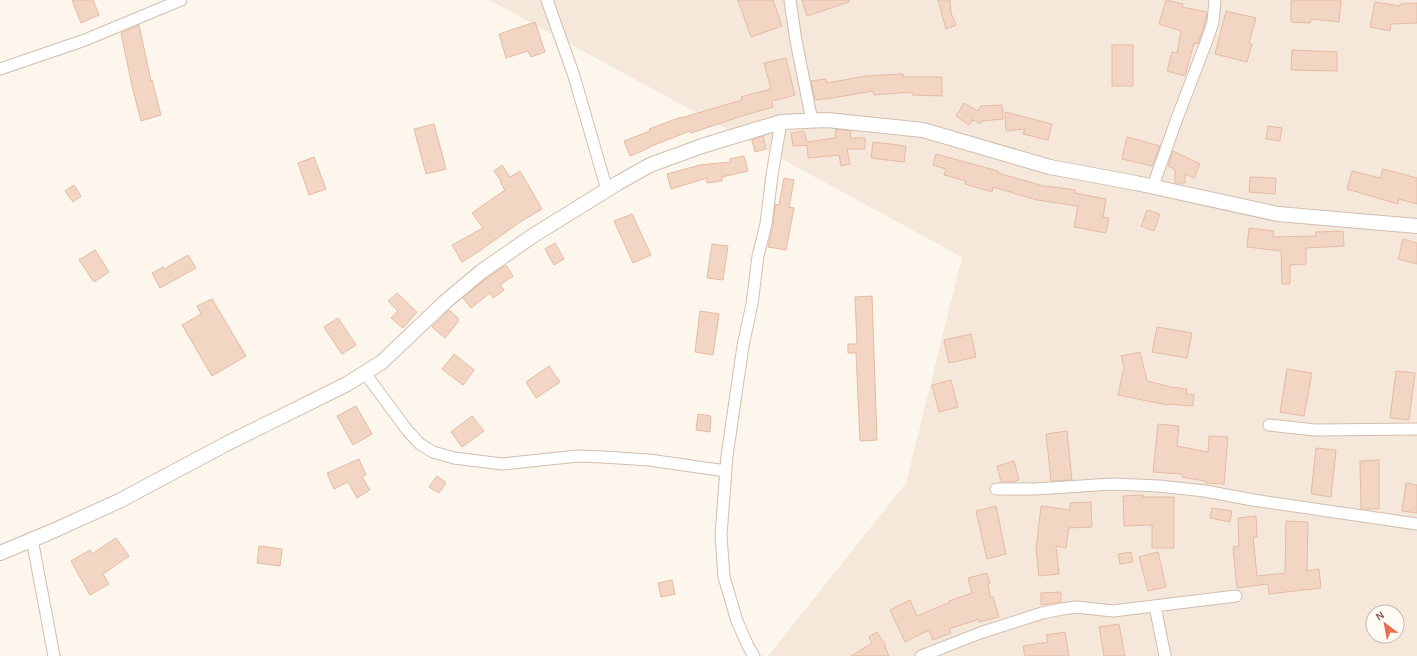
<svg xmlns="http://www.w3.org/2000/svg" width="1417" height="656" viewBox="0 0 1417 656" font-family="Karla,sans-serif">
	<style>
		.residential { fill: #f5e8da; fill-rule: evenodd }
		.building { fill: #f3d5c3; stroke: #e6bba3 }
		.lines { fill: none; stroke-linecap: round; stroke-linejoin: round }
		.minor-casing { stroke: #d1beb0; stroke-width: 13 }
		.tertiary-casing { stroke: #d1beb0; stroke-width: 16 }
		.minor { stroke: #fff; stroke-width: 11 }
		.tertiary { stroke: #fff; stroke-width: 14 }
	</style>
	<rect width="100%" height="100%" fill="#fdf6ec"/>
	<path class="residential" d="M489,0h928v656h-649l138,-173 56,-226zM1373,612h24v24h-24z"/>
	<path class="building" d="M72,0h21l6,15 -18,8z
		M738,0h35l9,26 -31,11z
		M802,0h47v2l-42,14z
		M938,0h12l1,13 5,12 -10,4z
		M1166,0l17,4 -1,3 25,5 -2,11 -7,21 -4,-1 -9,33 -18,-5 5,-19 5,1 4,-22 -22,-7z
		M1291,0h50l-2,22 -28,-3 -1,4 -19,-1z
		M1375,2l25,4v-2l17,-1v20l-26,1 -1,7 -20,-4z
		M1226,11l30,7 -7,25 3,1 -5,18 -32,-8z
		M535,22l10,30 -14,5 -3,-6 -22,7 -7,-24z
		M139,25l12,56 1,-1 9,35 -20,6 -9,-35 -11,-53z
		M1112,45h21v41h-21z
		M1292,50l45,2v19l-46,-1z
		M786,58l9,37 -23,6 1,6 -31,9 -51,17 -1,-2 -41,16v1l-19,8 -6,-15 26,-10 -1,-2 32,-12v1l61,-18 -1,-3 30,-8 -7,-26z
		M903,74v3h39v19l-30,-1v-3l-38,3 -1,-4 -41,7 -17,2 -4,-19 15,-2 1,4 39,-7z
		M964,103l14,8 3,-5 21,-1 1,14 -21,2 -2,3 -4,-3h-4l1,-2 -4,6 -13,-9z
		M1005,112l47,12 -4,16 -25,-6 2,-5 -19,2z
		M434,124l12,45 -20,5 -12,-45z
		M1268,126l14,2 -2,13 -14,-2z
		M836,129l15,2 -1,7h15v11h-18l3,15 -9,2 -2,-11 -31,3 -1,-13 -14,1 -2,-13 13,-2 3,11 28,-4z
		M763,136l3,13 -11,3 -3,-12z
		M1127,137l33,9 -8,20 -30,-7z
		M873,142l33,4 -2,16 -33,-4z
		M1173,151l27,13 -6,14 -9,-4v9h-10v-14l-7,-3z
		M936,154l62,17v2l49,14v-1l28,4v3l31,6 -3,18 6,1 -3,15 -32,-6 4,-21 -41,-6 -44,-13 -1,5 -27,-8 1,-3 -22,-6 2,-6 -13,-4z
		M744,156l4,15 -26,6v4l-15,2v-5l-36,11 -4,-15 33,-9 30,-3v-3z
		M314,157l12,32 -17,6 -11,-32z
		M502,165l8,12 10,-6 22,38 -22,13 -42,30 -16,10 -10,-17 31,-17 -11,-15 33,-23 -5,-8 1,-1 -7,-10z
		M1383,169l34,9v26l-18,-5 -1,5 -51,-15 5,-18 28,7z
		M1250,177l26,1 -1,16 -26,-2z
		M784,178l10,2 -5,27 5,1 -8,42 -18,-3 5,-21 2,-22 4,1z
		M74,185l7,11 -8,6 -8,-11z
		M1147,210l13,4 -6,17 -13,-5z
		M632,214l19,41 -18,8 -19,-42z
		M1249,228l25,3 -1,6 43,-1v-4l27,-1 1,15 -38,2v16l-16,1v19h-8l-1,-33 -34,-4z
		M1403,239l14,4v21l-19,-5z
		M555,243l9,16 -10,6 -9,-16z
		M712,244l16,2 -5,34 -16,-2z
		M95,250l14,22 -15,10 -15,-22z
		M188,255l8,13 -36,20 -8,-15 11,-6 1,2z
		M506,265l7,11 -13,9 4,5 -11,8 -3,-5 -19,15 -8,-10 24,-20z
		M397,293l20,19 -14,16 -12,-10 7,-7 -10,-10z
		M872,296l5,144 -17,1 -4,-88h-8v-9h9l-2,-47z
		M212,299l34,57 -34,20 -30,-51 19,-11 -4,-8z
		M449,310l9,8v4l-13,16 -13,-11z
		M700,311l19,3 -6,41 -18,-3z
		M338,318l18,27 -14,9 -18,-27z
		M1157,327l35,6 -5,25 -35,-6z
		M971,334l5,23 -27,6 -5,-23z
		M1140,352l7,29 24,6 16,2 -1,5 8,1 -1,11 -25,-2 -1,1 -49,-10 6,-28 -3,-11z
		M454,354l20,16 -11,15 -21,-16z
		M549,366l11,16 -24,16 -10,-16z
		M1287,369l25,4 -8,43 -24,-4z
		M1396,371l19,2 -6,47 -19,-2z
		M951,380l7,27 -19,5 -7,-27z
		M356,406l16,28 -19,11 -16,-29z
		M698,414l13,2 -1,16 -14,-2z
		M472,416l12,15 -22,16 -11,-15z
		M1158,424l21,2 -2,20 31,6 1,-16 19,1 -4,47 -19,-1v-2l-23,-4v-3l-29,-2z
		M1067,431l5,49 -21,1 -5,-47z
		M1316,448l20,2 -5,47 -20,-3z
		M359,459l7,16 -4,2 8,13 -13,8 -9,-16 -14,7 -7,-16z
		M1379,460v49h-18l-1,-48z
		M1014,461l5,19 -6,2h-12l-4,-16z
		M437,476l9,7 -7,10 -10,-6z
		M1406,483l11,2v28l-15,-2z
		M1143,495v2h31v51h-22v-23l-28,1 -1,-30z
		M1091,502l1,25 -23,1 -3,20 -10,-2 3,28 -20,2 -3,-26 5,-44 29,4v-7z
		M996,506l10,48 -19,5 -11,-48z
		M1212,508l20,3 -2,11 -20,-4z
		M1256,516l1,21h-4l4,39 28,-3 1,-52 22,1 -1,49 12,-2 2,19 -52,6 -1,-10 -31,4 -4,-41 6,-1 -1,-28z
		M116,538l13,18 -26,18 6,10 -19,11 -19,-34 19,-11 2,4z
		M259,546l23,3 -2,17 -23,-3z
		M1131,552l2,10 -13,2 -2,-10z
		M1158,552l8,35 -18,4 -9,-34z
		M987,573l3,10h-2l2,14h3l6,20 -20,5v-3l-30,10 2,4 -18,7 -4,-10 -24,12 -15,-32 20,-10 7,16 33,-14 -1,-1 23,-8 -4,-15z
		M672,580l3,14 -14,3 -3,-14z
		M1061,592v10l-20,3v-12z
		M1119,624l6,32h-21l-5,-29z
		M877,632l9,14 -1,1 4,9h-38l21,-13 -3,-6z
		M1065,632l4,24h-44l-2,-10 25,-4 -2,-7z"/>
	<g class="lines">
		<g class="minor-casing">
			<path id="minor" d="M547,0l27,76 33,114
				M790,0l6,41 16,80
				M0,69l85,-29 96,-40
				M1153,186l23,-65 31,-81 6,-18 2,-22
				M365,373l42,57 13,14 13,8 21,6 48,6 76,-8 25,1 46,3 77,11
				M1269,425l46,5 102,-1
				M996,489h39l77,-5 47,2 46,5 48,9 164,24
				M32,539l22,117
				M1155,606l10,50
				M754,656l-6,-10 -11,-25 -13,-44 -3,-42 6,-79 16,-110 9,-42 6,-48 8,-32 6,-49 9,-53
				M921,656l59,-23 62,-20 20,-4 14,-2 37,4 123,-15"/>
		</g>
		<g class="tertiary-casing">
			<path id="tertiary" d="M0,553l53,-22 66,-30 109,-58 119,-59 35,-22 63,-60 37,-31 52,-36 84,-52 32,-18 52,-19 79,-24 46,-2 96,10 127,37 86,16 142,31 139,12"/>
		</g>
		<use href="#minor" class="minor"/>
		<use href="#tertiary" class="tertiary"/>
	</g>
	<g transform="translate(1385 624) rotate(328)"><circle r="19" fill="#fffaf3" stroke="#cabbb1"/>
	<path d="M0-3L7 15L0 10L-7 15Z" fill="#e76f51"/>
	<text y="-6" font-size="11" font-weight="bold" text-anchor="middle" fill="#7a5c4d">N</text>
	</g>
</svg>
